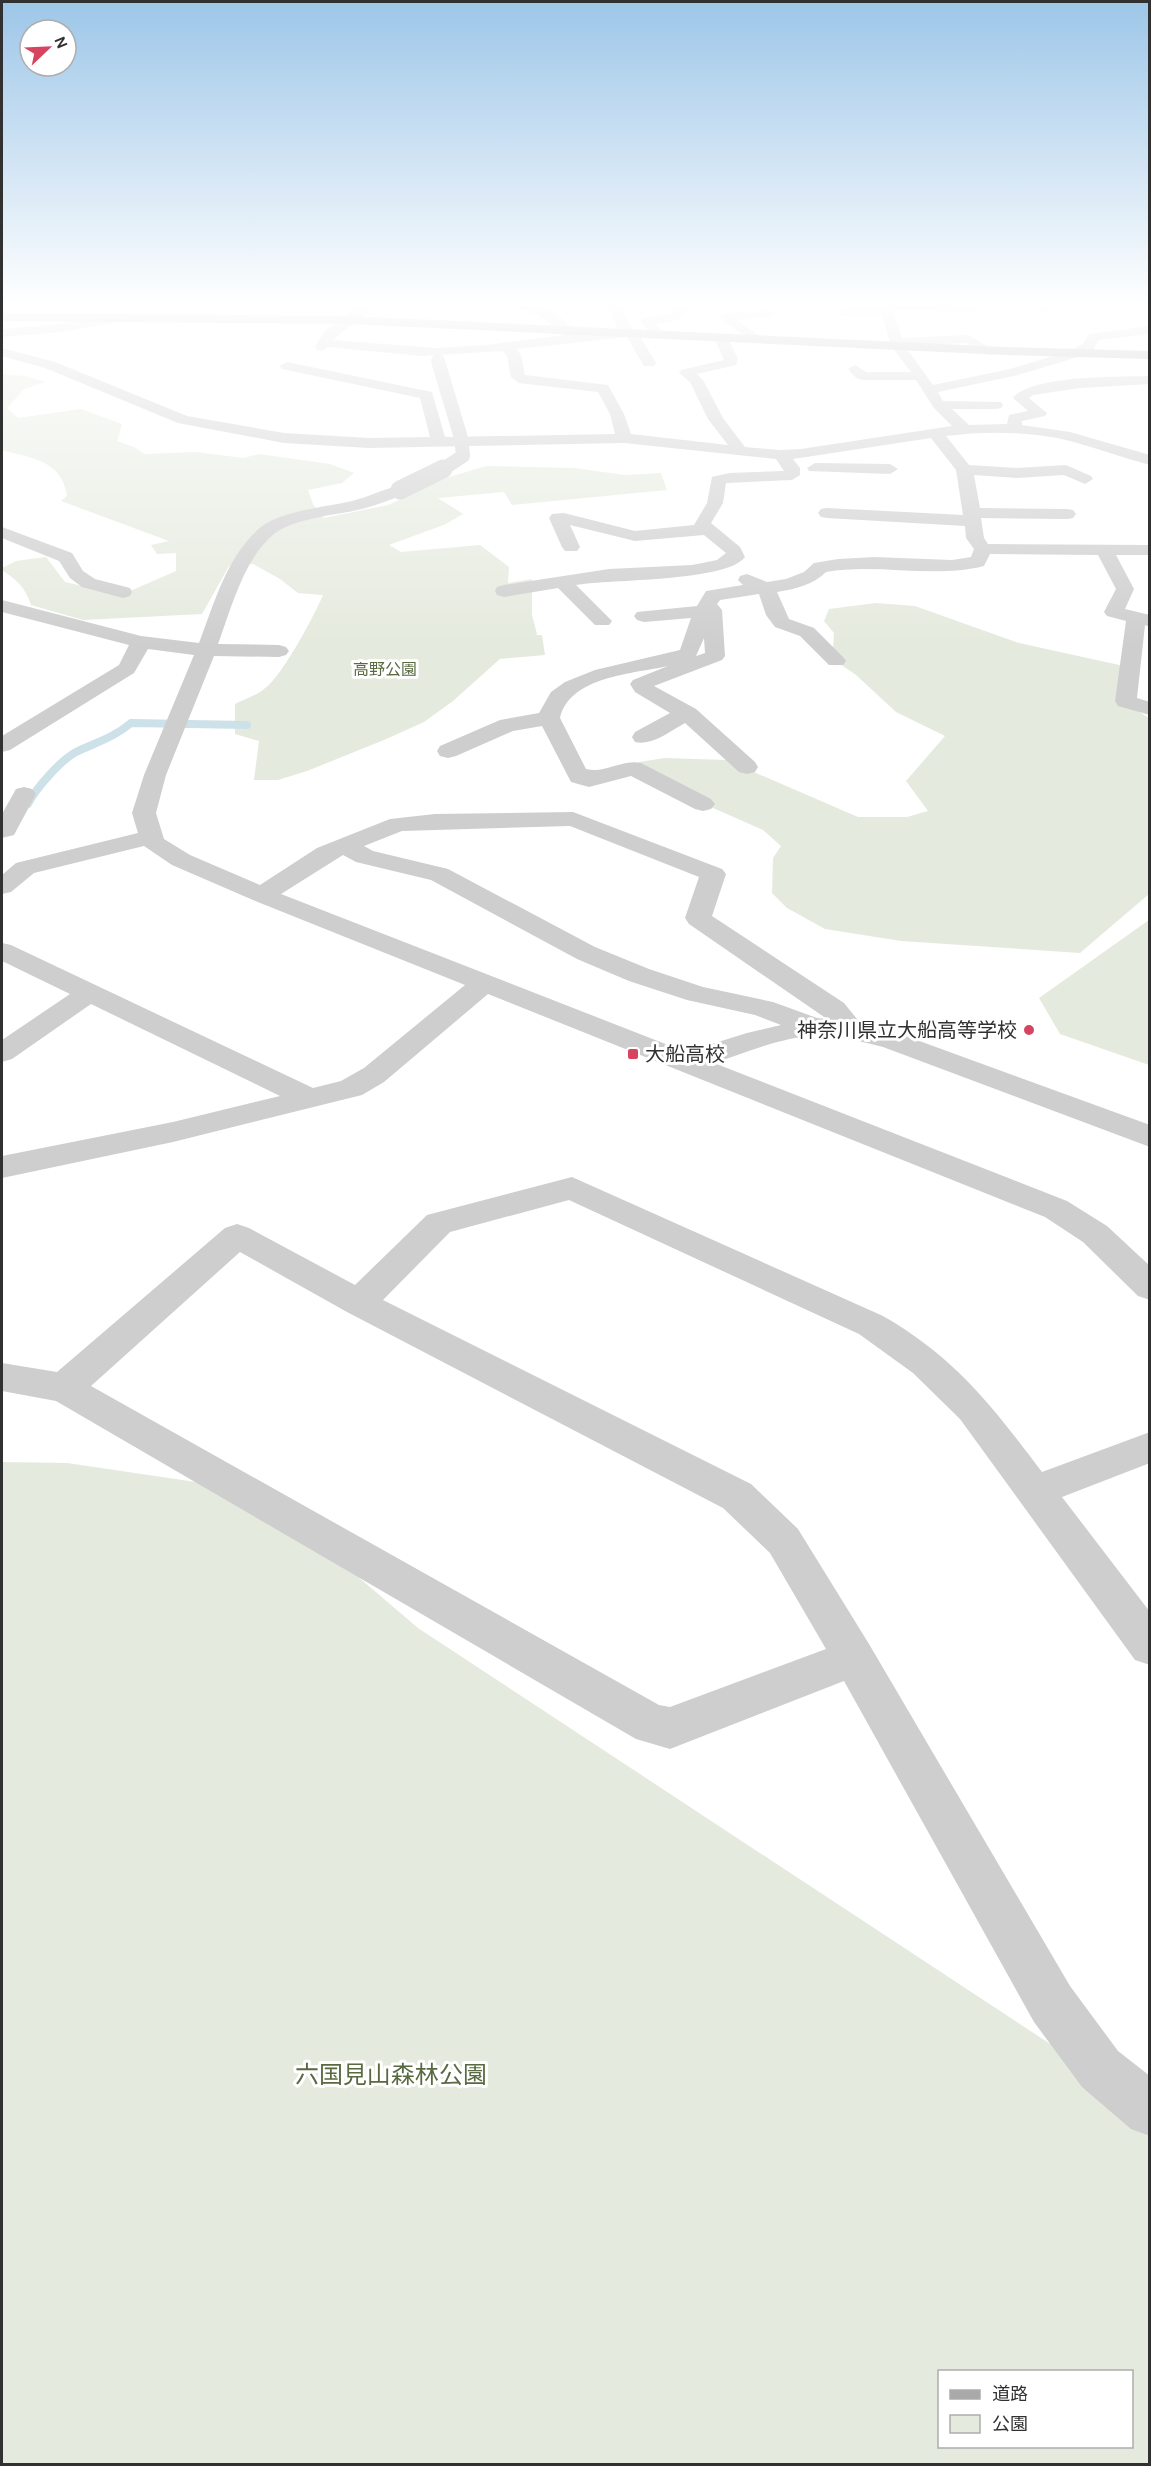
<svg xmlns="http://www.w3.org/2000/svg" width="1151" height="2466" viewBox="0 0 1151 2466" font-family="Karla,'Noto Sans JP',sans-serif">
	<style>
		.green { fill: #e5eade; fill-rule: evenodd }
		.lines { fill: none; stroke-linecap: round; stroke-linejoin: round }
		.stream { stroke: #cce1e8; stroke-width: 8 }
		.minor { fill: #cecece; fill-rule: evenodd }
		.major { fill: #a9a9a9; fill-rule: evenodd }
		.minor-bridge-far1 { stroke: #cecece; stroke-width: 14 }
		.minor-bridge { stroke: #cecece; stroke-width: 19 }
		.poi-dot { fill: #d7445f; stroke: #fff; stroke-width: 2 }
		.labels { text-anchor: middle; stroke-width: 6; stroke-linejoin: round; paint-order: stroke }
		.far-park-label { font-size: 16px; fill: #596a42; stroke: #fff }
		.poi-label { font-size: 20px; fill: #313131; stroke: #fff; text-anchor: end }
		.near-park-label { font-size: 24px; fill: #596a42; stroke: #fff }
	</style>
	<rect width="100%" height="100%" fill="#fff"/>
	<path class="green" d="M2,374l23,2 21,6 -22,7 -17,19 11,10 63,-9 41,15 -5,17 19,7 8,6 52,-2 47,6 16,-4 71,10 24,9 -12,10 -34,7 5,14 11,14 64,-13 58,-27 40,-12 88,2 51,7 36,-2 6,17 -155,15 -8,-13 -66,6 25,16 -17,10 -57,21 12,7 79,-7 29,22 -1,16 24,-4v36l5,19 -1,1h6l3,20 -45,4 -47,42 -29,21 -40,18 -77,31 -29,9h-24l5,-39 -24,-7v-30c9,-5 21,-8 29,-15 18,-12 50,-73 59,-94l-25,-2 -18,-14 -27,-15 -24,2 -27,48 -119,6 -52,-15c-5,-17 -15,-26 -29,-35v-2l14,-7 30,-4 19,25 56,13 55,-24v-18l-19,1 -6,-9 18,-4 -108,-40 6,-5c-5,-36 -36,-38 -65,-46z
		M876,603l39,3 104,37 114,25 5,43 11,7v176l-69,59 -179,-12 -76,-12 -38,-21 -15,-15 1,-35 8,-12 -18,-16 -127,-56 3,-12 26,-4 61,2 132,57h49l21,-6 -22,-30 39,-45 -49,-24 -40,-37 -20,-14 -3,-12 1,-16 -10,-12 5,-12z
		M1149,920v145l-89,-31 -21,-36z
		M2,1462l65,1 129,19 126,64 96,82 731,481v355h-1147zM940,2372h192v74h-192z"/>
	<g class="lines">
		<path class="stream" d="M28,804c8,-16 33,-44 48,-52 21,-10 37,-14 55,-29l116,2"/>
		<path class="minor" d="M364,301h13l-8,10 -36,29 102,8 51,-3 78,-10 -5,-1c-13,-20 -33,-23 -54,-30l-2,-3c27,0 58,9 73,33l40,-2 2,-3 -12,-28h12l14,28 4,1 20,33 -2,3h-10l-17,-29 -111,12 5,6 4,20 83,10 16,29 7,20 97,11 -20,-26 -18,-37 -11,-9 2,-3 43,-10 -10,-22 2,-3h10l12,24 -2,6 -39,9 6,6 20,38 22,29 35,3 21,-1 151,-23 -18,-18 -18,-28h-54c-6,-1 -10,-6 -14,-11l7,-4 11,7h45l-20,-26 -9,-31 -38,1 -4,-1 -2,-3 2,-3 40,-2 -2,-6 98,4 2,3 -6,4 -79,-2 9,28 66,-3 28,16 -7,4 -23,-12 -61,3 28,39 77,-16 59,-18 14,-7 6,-10 61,-8v8l-51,6 -6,10 -15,7 -60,18 -80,17 5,9 58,1 2,3 -2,3 -5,1h-44l17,16 38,-1 2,-9 19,-4 -15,-13c18,-23 106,-21 137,-22v8l-70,4 -47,7 -4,3 18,15 -2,3 -23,5v4l48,7 80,23v10c-27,-7 -53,-17 -80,-24 -40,-10 -84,-10 -124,-5l23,29 48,3 49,-3 25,11 2,3 -8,5 -21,-9 -47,3 -43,-3 6,33 87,1 6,1 3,4 -3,4 -6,1 -86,-1 3,20 4,6 162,1v10h-34l18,34 -9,20 25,6v12l-5,-2 -8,73 13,4v13l-32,-9 -3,-5 11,-80 -19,-5 -3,-4 12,-23 -18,-34 -108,-1 -6,12c-51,13 -106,-3 -158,6 -13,13 -31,17 -49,20l12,27 25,9 29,29 3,4 -3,4h-14l-29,-29 -25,-9 -9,-12 -7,-21 -39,6 -3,4 5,6 3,46 -3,4 -68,26 42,23 59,53 3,5 -3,5 -8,2 -8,-2 -54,-49c-15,8 -32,23 -50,19l-3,-5 3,-5 35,-19 -35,-21 -5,-8 3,-4 35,-14c-35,8 -98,10 -108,52l26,51c19,5 36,-10 55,-6l70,36 4,5 -4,5 -8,2 -8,-2 -64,-33 -42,11 -18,-5 -29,-56 -29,5 -57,25 -8,2 -8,-2 -3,-5 3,-5 60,-26 39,-7 12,-21 14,-10 30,-12 85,-20 11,-32 -47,4 -7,-2 -3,-4 3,-4 60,-6 9,-15 37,-6 -5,-5 2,-4 7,-2 20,8 19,-3 18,-7 10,-9 24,-4 36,-2 78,3 19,-3 3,-8 -8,-11 -1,-12 -138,-8 -6,-1 -3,-4 3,-4 6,-1 136,7 -7,-45 -25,-32 -138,21 7,9v7l-8,5 -66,3 -3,20 -12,20 29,24 5,10c-18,25 -135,22 -169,28l36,36 -3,4h-14l-37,-37 -54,9 -7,-2 -2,-4 2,-4 7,-2 105,-16 83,-4 25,-5 9,-7 -22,-18 -69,6 -65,-16 10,22 -3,4h-12l-3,-4 -13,-29 3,-4 12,-1 71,18 59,-6 13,-22 5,-26 17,-4 55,-2 -8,-12 -152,-16 -255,5 -85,-5 -106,-20 -133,-55 -43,-12v-8l53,14 132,54 97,17 85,5 61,-1 -10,-39 -138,-29 -2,-3 7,-4 145,30 13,45 170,-3 -5,-20 -12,-22 -79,-9 -8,-6 -4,-21 -5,-5 -81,5 -93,-9 -6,4 -5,-1 -2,-3 9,-15zM704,638l1,15 -9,3z
			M689,301h15l-22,13 -4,6 -22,4 9,11 -2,3h-10l-12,-17 1,-3 27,-4 5,-6z
			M1049,301h14l-14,11h-8l-2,-3z
			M768,310l4,1 2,3 -2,3 -35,3 24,17 2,3 -7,4 -38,-27 6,-4z
			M125,313l5,1 1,3 -1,3 -70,12 -58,5v-8l58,-5z
			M815,463l75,1 8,5 -8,5 -81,-3 -2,-3z
			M400,485l6,1 2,4 -2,4c-15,5 -29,11 -44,15 -25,6 -68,9 -88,25 -30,24 -43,75 -56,110l61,1 7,2 3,4 -3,4 -7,2 -65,-1 -48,119 -10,38 8,26 26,16 70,30 57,-37 73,-29 45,-5 138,-2 149,57 4,5 -14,42 132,87 17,21 42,11 247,90v22l-267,-100c-23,-6 -46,-12 -69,-11 -32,1 -70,17 -100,27l353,138 40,25 43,40v34l-12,-4 -55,-54 -38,-25 -557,-223 -104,88 -22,13 -189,47 -171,36v-22l171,-34 107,-26 -189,-92 -79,55 -10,3v-22l68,-46 -68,-33v-18l9,2 302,143 28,-7 23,-13 101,-83 -212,-85 -81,-35 -28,-19 -110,27 -23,19 -9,2v-19l14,-12 122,-30 -6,-20 12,-38 50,-120 -46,-6 -14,24 -124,77 -8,2v-16l117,-71 10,-20 -127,-33v-12l139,36 58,7c15,-39 28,-88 62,-116 20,-16 65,-20 91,-26 16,-4 32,-12 48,-16zM570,826l129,51 -14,41 4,6 138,95 -10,-1 -44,-16 -70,-15 -54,-18 -54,-22 -147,-78 -75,-18 -9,-5 38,-15zM343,855l13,7 75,18 146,79 52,22 58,19 68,15 26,10 -34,8 -61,19 -405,-158z
			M2,527l70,26 11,18 12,8 35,9 2,4 -2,4 -7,2 -41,-11 -12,-9 -11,-17 -57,-23z
			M24,787l8,2 4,5 -22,41 -12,3v-24l14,-25z
			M572,1177l311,139c73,42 109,90 159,156l108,-40v31l-88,34 88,115v53l-15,-5 -175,-241 -47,-46 -54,-39 -290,-134 -119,32 -67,68 368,184 47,45 71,115 201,342 48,65 32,25v60l-19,-7 -49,-42 -48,-65 -190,-341 -174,68 -34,-10 -580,-338 -54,-10v-28l55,9 168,-144 12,-4 12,4 106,57 72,-70zM240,1252l107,60 376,196 47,45 56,96 -156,58 -11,-2 -568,-319z"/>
		<path class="major" d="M2,313l347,3 657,31 144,4v8l-144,-4 -657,-31 -347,-3z"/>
		<path class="minor-bridge-far1" d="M438,361l23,77 2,18 -23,15"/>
		<path class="minor-bridge" d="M400,490l43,-21"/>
	</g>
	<linearGradient id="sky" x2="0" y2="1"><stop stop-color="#9dc6e8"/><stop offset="0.47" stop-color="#fff"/><stop offset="1" stop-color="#fff" stop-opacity="0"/></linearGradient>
	<rect width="1151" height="646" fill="url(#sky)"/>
	<g class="poi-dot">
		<circle cx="1029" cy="1030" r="6"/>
		<rect x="627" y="1048" width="12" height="12" rx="3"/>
	</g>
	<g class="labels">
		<g class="far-park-label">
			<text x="385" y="675">高野公園</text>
		</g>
		<g class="poi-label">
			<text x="1017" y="1037">神奈川県立大船高等学校</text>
			<text x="645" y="1061" text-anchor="start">大船高校</text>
		</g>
		<g class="near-park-label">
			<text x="391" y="2083">六国見山森林公園</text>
		</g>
	</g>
	<rect width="1151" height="2466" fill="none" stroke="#313131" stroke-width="6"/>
	<rect x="938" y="2370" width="195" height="78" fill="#ffffff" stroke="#adadad" stroke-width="1.5"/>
	<rect x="950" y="2390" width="30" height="9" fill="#a9a9a9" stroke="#adadad" stroke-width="1.5"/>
	<text x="992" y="2400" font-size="18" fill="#313131">道路</text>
	<rect x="950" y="2415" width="30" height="18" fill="#e5eade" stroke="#adadad" stroke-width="1.5"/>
	<text x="992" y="2430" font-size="18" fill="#313131">公園</text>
	<g transform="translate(48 48) rotate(67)"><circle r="28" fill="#ffffff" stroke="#adadad" stroke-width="1.5"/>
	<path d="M0-4.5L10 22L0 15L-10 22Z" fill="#d7445f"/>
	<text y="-9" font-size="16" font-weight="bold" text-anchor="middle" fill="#313131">N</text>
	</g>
</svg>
